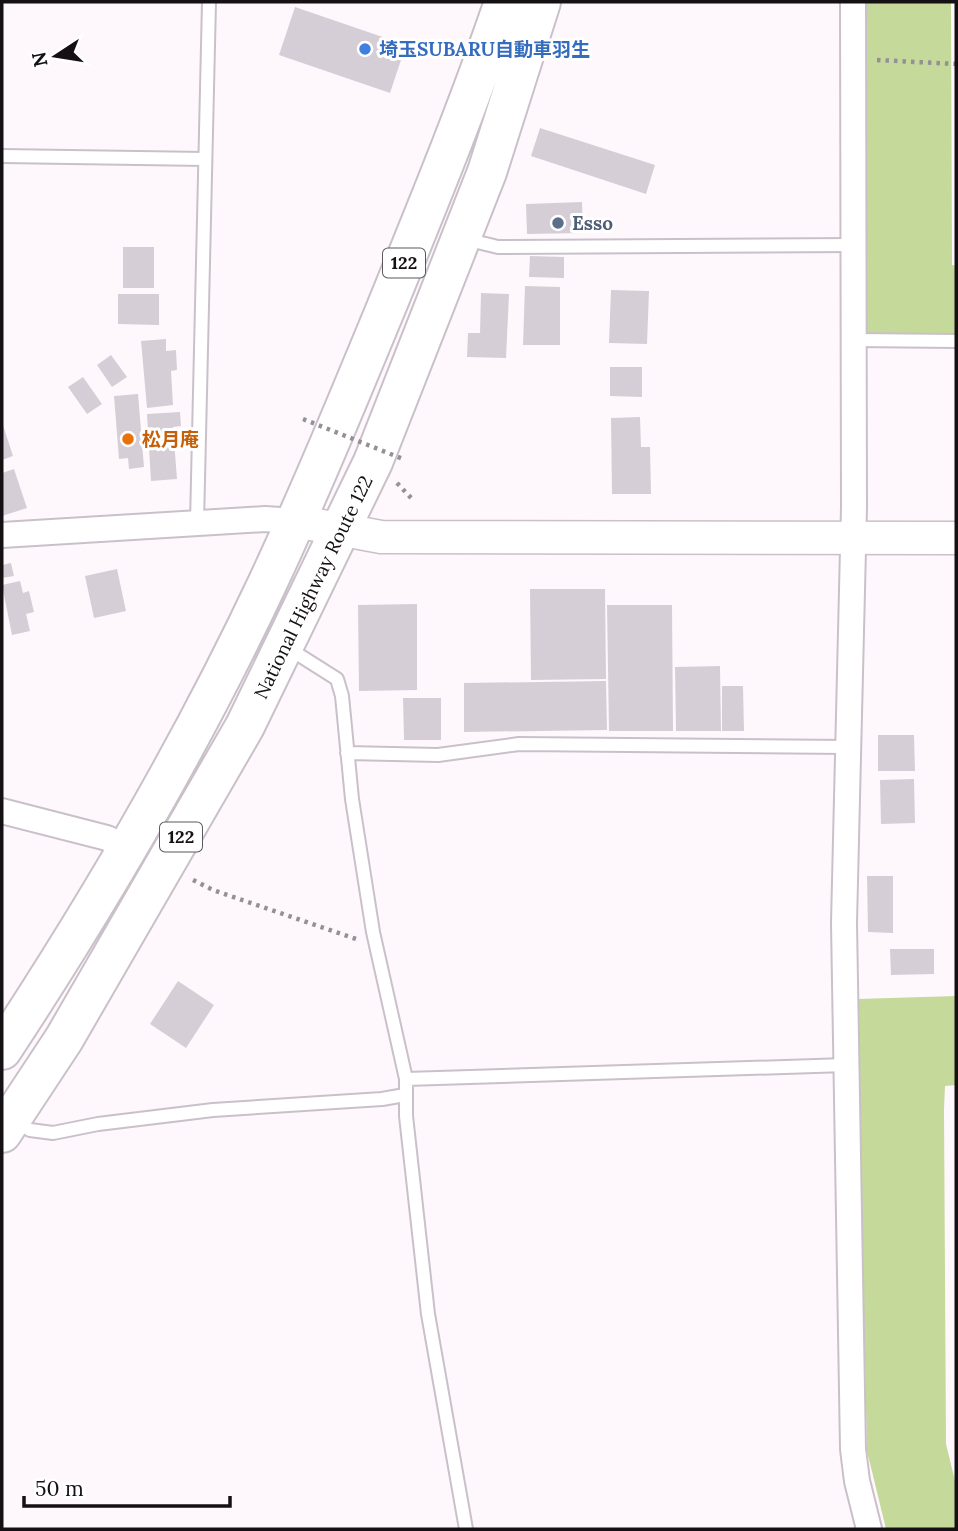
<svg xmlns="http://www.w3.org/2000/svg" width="958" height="1531" viewBox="0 0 958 1531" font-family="Lora,'Noto Sans JP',serif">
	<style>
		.green { fill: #c4d99a }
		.building { fill: #d6ced7 }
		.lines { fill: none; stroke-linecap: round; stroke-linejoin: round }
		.service-casing { stroke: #cac0c9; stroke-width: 16 }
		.minor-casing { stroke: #cac0c9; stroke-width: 28 }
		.tertiary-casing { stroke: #cac0c9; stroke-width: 35 }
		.trunk-casing { stroke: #cac0c9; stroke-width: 42 }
		.path { stroke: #959094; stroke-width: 4.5; stroke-dasharray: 3.5 5; stroke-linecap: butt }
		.service { stroke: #fff; stroke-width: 12 }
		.minor { stroke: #fff; stroke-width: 24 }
		.tertiary { stroke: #fff; stroke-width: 32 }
		.trunk { stroke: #fff; stroke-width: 38 }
		.path-bridge { stroke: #959094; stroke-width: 4.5; stroke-dasharray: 3.5 5; stroke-linecap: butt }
		.shop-dot { fill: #3f7fe0; stroke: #fff; stroke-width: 2.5 }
		.service-dot { fill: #5c6f8a; stroke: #fff; stroke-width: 2.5 }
		.food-dot { fill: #e8710a; stroke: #fff; stroke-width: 2.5 }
		.labels { text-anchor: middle; stroke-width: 6; stroke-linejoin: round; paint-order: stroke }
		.shield { fill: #fff; stroke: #5a585a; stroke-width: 2 }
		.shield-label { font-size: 18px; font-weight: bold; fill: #141013 }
		.shop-label { font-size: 19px; font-weight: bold; fill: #366cbe; stroke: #fff; text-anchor: start }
		.service-label { font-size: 19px; font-weight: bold; fill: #4e5e75; stroke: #fff; text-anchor: start }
		.food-label { font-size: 19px; font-weight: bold; fill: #c56008; stroke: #fff; text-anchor: start }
		.street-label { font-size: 19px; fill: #141013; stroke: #fff }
	</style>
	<rect width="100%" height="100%" fill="#fef8fd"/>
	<path class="green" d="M865,2h86l1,263 4,1v67l-91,1z
		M956,996v89l-11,1 -1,23 2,335 10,41v44h-70l-19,-78 -10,-452z"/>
	<path class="building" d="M295,7l111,38 -16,48 -111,-38z
		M540,128l115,37 -9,29 -115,-38z
		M582,202l1,31 -56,1 -1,-30z
		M123,247h31v41h-31z
		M530,256l34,1v21l-35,-1z
		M525,286l35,1v58h-37z
		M611,290l38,1 -2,53 -38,-1z
		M481,293l28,1 -3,64 -39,-1 1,-24h12z
		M118,294h41v31l-41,-1z
		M166,339v12l10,-1 1,20 -6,1 2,34 -26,3 -6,-67z
		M111,355l16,22 -15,10 -15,-22z
		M610,367h32v30l-32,-1z
		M83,377l19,27 -15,10 -19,-27z
		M138,394l6,73 -15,2 -1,-11 -9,1 -5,-63z
		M180,412l1,14 -8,1 4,52 -26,2 -4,-67z
		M640,417l1,30h9l1,47h-39l-1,-76z
		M2,422l11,34 -11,4z
		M14,469l13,39 -25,8v-43z
		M11,563l3,13 -12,2v-13z
		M117,569l9,42 -32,7 -9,-42z
		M20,581l3,12 6,-2 5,21 -8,2 4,17 -18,4 -10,-50z
		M530,589h75l1,90 -75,1z
		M417,604v86l-58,1 -1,-86z
		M607,605h65l1,126h-64z
		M720,666l1,65h-45l-1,-64z
		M606,681l1,49 -143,2v-49z
		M722,686h21l1,45h-22z
		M403,698h38v42h-37z
		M878,735h36l1,36h-37z
		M914,779l1,44 -34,1 -1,-44z
		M867,876h26v57l-25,-1z
		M890,949h44v25l-43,1z
		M178,981l36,24 -28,43 -36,-24z"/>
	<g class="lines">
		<g class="service-casing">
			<path id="service" d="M2,156l203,3
				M465,239l33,8 357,-2
				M854,340l102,1
				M197,523l12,-521
				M288,648l49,31 5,17 10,103 21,133 33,147v37l22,198 38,215
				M347,753l91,2 81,-11 328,3
				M406,1079l440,-14
				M14,1121l16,9 23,3 45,-9 115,-14 169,-11 23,-4"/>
		</g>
		<g class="minor-casing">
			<path id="minor" d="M853,2l1,505 -10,416 9,526 4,32 12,48
				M2,535l263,-16 30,2
				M2,811l105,27 20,10"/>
		</g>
		<g class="tertiary-casing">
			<path id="tertiary" d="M295,521l86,16 575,1"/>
		</g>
		<g class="trunk-casing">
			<path id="trunk" d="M2,1050c98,-149 190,-306 266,-468 42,-90 80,-182 118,-274 41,-101 83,-203 118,-306
				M2,1133l62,-94 181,-313 128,-264 114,-290 54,-170"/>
		</g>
		<path class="path" d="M877,60l79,4
			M397,483l17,18
			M193,880l20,10 143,49"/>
		<use href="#service" class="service"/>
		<use href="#minor" class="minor"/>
		<use href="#tertiary" class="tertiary"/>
		<use href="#trunk" class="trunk"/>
		<path class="path-bridge" d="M303,419l100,40"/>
	</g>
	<circle class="shop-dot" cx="365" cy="49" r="7"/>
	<circle class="service-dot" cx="558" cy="223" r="7"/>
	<circle class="food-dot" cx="128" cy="439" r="7"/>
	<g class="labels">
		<g class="shield">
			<rect x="383" y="248.5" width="42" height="29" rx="5"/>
			<rect x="160" y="822.5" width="42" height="29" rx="5"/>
		</g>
		<g class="shield-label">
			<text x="404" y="269">122</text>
			<text x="181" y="843">122</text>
		</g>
		<g class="shop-label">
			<text x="379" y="56">埼玉SUBARU自動車羽生</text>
		</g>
		<g class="service-label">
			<text x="572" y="230">Esso</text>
		</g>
		<g class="food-label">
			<text x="142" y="446">松月庵</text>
		</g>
		<g class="street-label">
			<text transform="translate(313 587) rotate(-64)" y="7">National Highway Route 122</text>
		</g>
	</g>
	<rect width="958" height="1531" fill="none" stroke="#141013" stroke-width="7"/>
	<g transform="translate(56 56) rotate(258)" stroke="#ffffff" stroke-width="5" paint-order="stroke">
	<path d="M0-5L12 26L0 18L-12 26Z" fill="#141013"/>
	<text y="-10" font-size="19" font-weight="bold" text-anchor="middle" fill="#141013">N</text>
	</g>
	<path d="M24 1496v10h206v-10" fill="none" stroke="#141013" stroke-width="3.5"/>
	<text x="35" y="1496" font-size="21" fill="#141013" stroke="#ffffff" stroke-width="5" paint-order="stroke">50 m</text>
</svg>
